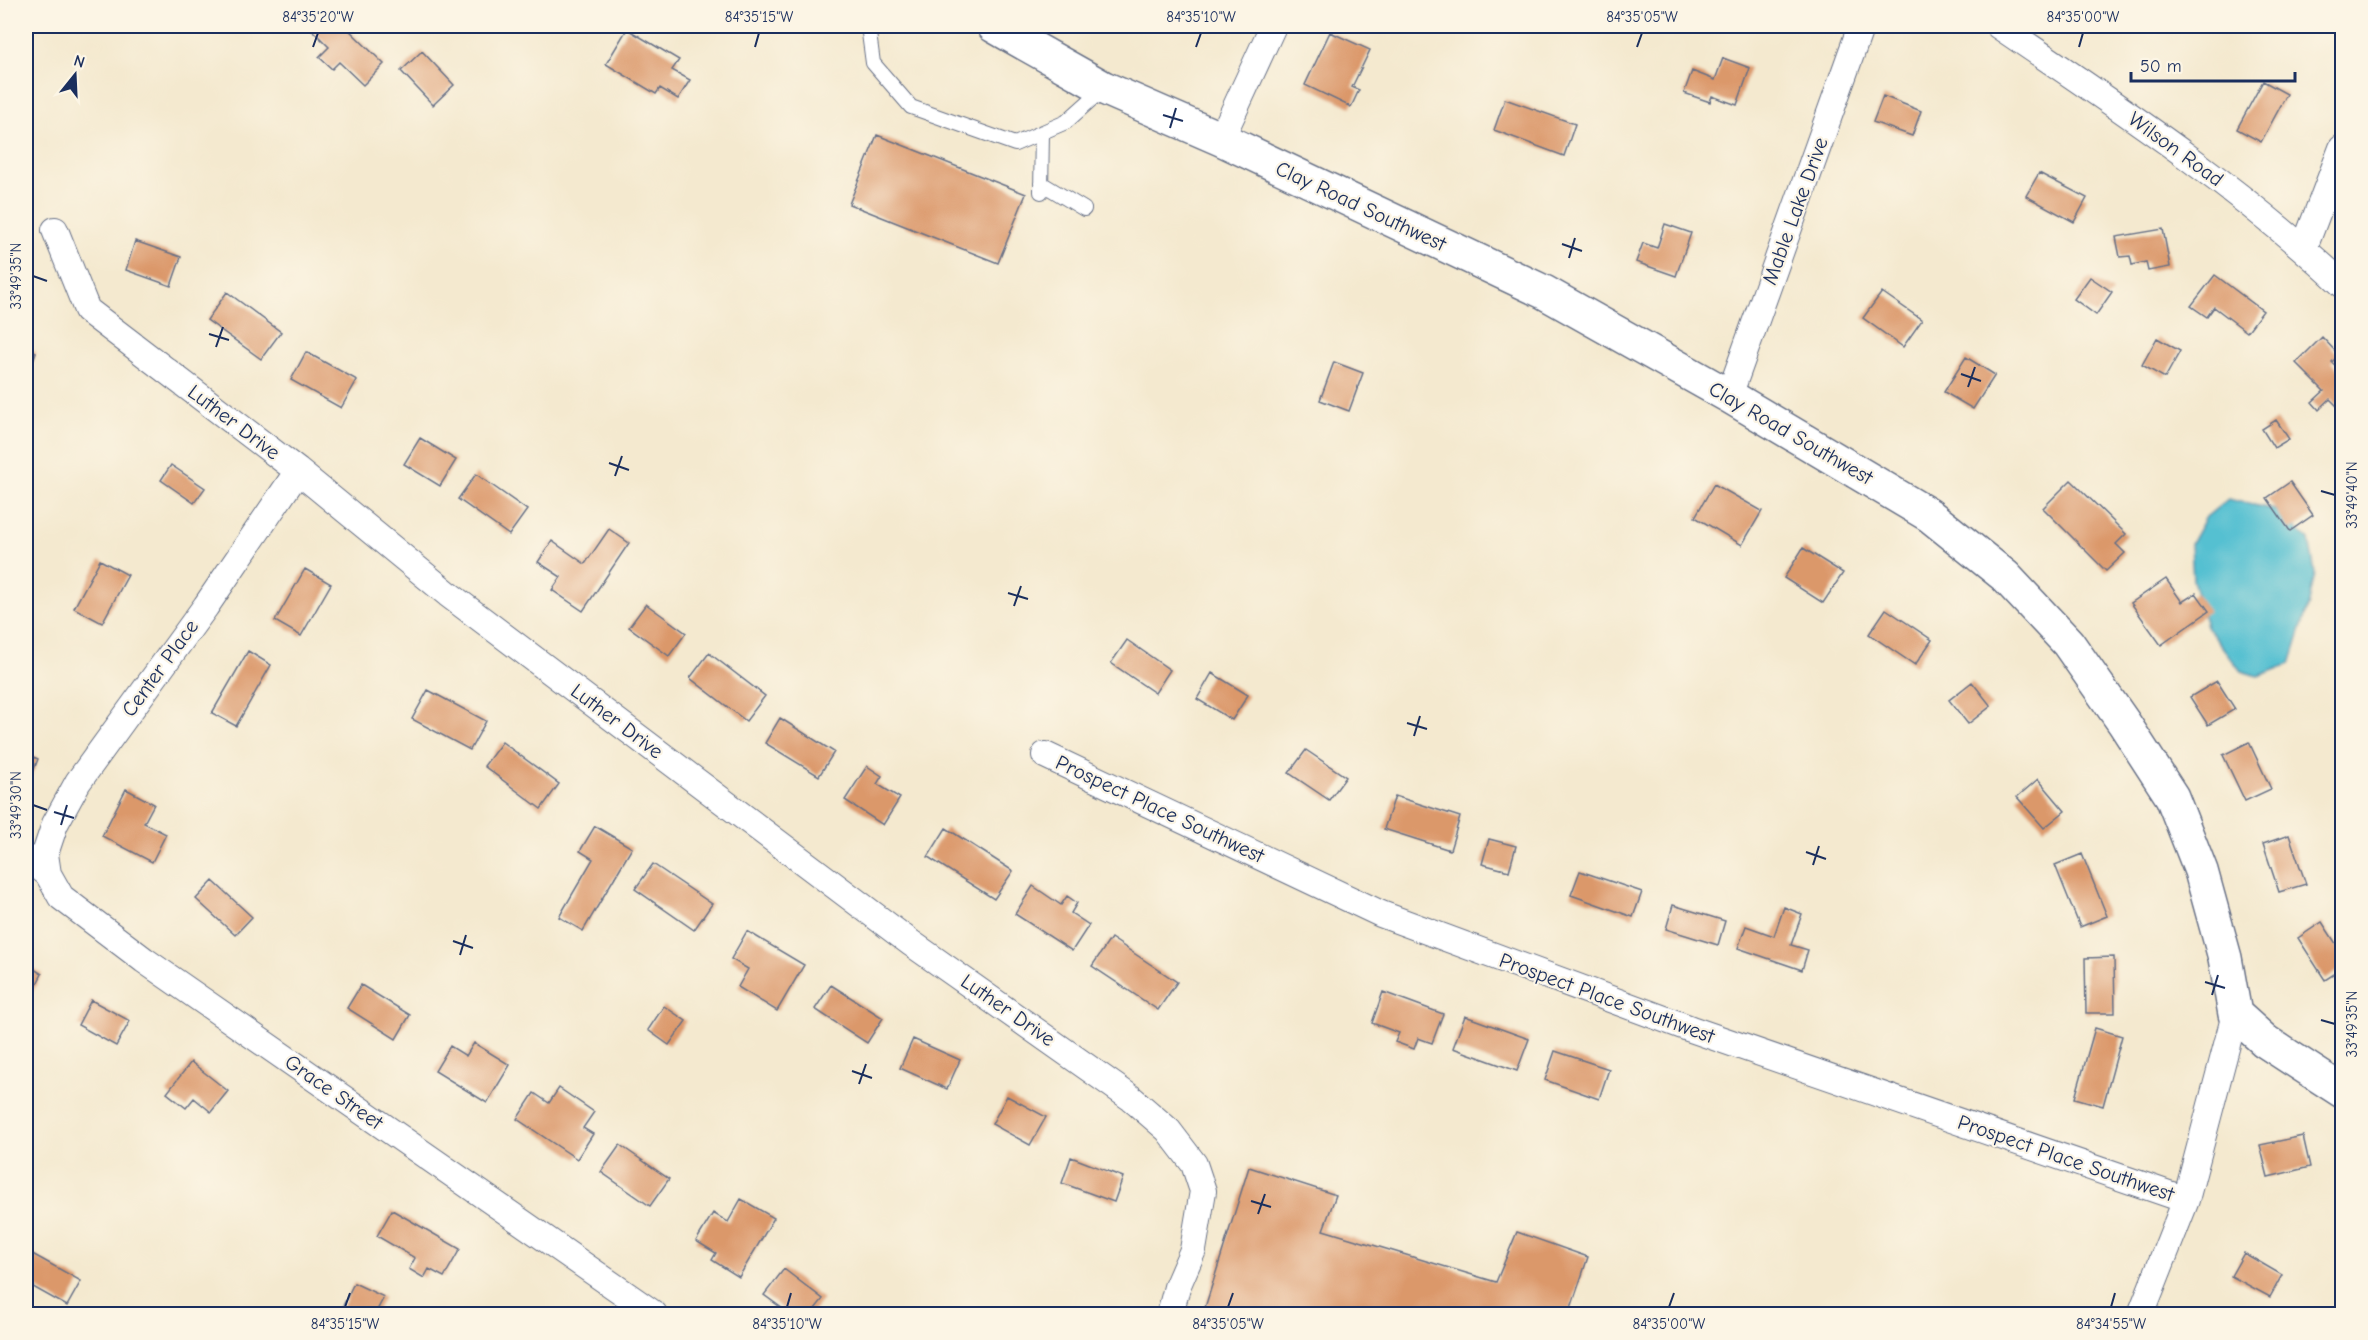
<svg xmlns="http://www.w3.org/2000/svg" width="2368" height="1340" viewBox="0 0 2368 1340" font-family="'Comic Neue',sans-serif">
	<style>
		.water { fill: #55c0d1; stroke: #387898; stroke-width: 1.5 }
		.building { fill: #db986a }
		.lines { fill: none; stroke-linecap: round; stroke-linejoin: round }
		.service-casing { stroke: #677086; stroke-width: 16 }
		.minor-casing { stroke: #677086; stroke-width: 28 }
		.tertiary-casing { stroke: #677086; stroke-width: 36 }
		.service { stroke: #fff; stroke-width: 14 }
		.minor { stroke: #fff; stroke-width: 26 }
		.tertiary { stroke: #fff; stroke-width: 33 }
		.ticks { fill: none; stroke: #1b2f5e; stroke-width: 2 }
		.labels { text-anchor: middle; stroke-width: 4.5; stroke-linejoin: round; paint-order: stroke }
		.street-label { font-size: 21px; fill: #1b2f5e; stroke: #fcf5e5 }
		.neatline { fill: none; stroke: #1b2f5e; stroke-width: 2 }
		.ticks-label { font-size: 15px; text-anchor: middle; fill: #1b2f5e }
	</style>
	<rect width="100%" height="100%" fill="#fcf5e5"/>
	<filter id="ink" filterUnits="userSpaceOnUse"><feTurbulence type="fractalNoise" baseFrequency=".0167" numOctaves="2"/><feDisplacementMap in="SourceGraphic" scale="12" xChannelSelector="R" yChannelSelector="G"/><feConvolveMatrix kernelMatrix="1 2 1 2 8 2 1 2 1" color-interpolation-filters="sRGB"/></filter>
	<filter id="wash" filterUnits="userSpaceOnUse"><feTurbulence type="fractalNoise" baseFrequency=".008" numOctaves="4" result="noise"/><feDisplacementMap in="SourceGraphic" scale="24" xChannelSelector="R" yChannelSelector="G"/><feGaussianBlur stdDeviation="1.35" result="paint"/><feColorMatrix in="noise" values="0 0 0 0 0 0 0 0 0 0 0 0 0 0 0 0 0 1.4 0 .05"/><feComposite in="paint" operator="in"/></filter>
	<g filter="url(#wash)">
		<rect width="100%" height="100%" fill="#f4e9cf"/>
		<path class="water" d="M2228,499l47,11 34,30 6,33 -7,34 -18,57 -32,12 -17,-5 -35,-45 -13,-46 -2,-36 15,-27z"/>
		<g id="blocks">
			<path class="building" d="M316,26h29l39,38 -21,21 -24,-23 -7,7 -13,-12 10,-10 -17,-17z
				M627,29l52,31 -7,10 18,10 -12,19 -18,-11 -4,6 -50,-30z
				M1330,32l40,18 -18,37 7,3 -8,17 -46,-22z
				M422,51l32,34 -21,20 -32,-34z
				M1723,58l27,10 -13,37 -25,-9 -2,6 -26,-9 8,-22 23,9z
				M2263,81l24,13 -26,48 -24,-13z
				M1883,96l38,15 -9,25 -39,-14z
				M1505,99l70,25 -11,32 -70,-26z
				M877,135l149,59 -28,69 -149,-59z
				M2039,173l48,25 -13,24 -48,-26z
				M1665,224l26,9 -15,43 -40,-14 7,-19 14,5z
				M2163,229l7,38 -22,4 -2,-9 -14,3 -2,-9 -10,1 -4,-20z
				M135,241l46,16 -10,29 -45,-16z
				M2215,275l48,36 -16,21 -33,-25 -7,10 -16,-11z
				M2090,277l22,15 -16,23 -22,-16z
				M227,292l54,40 -20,27 -54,-39z
				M1882,292l40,28 -19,27 -40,-29z
				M2322,337l17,18 -7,7 10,11v28l-5,5 -7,-7 -11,11 -7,-8 12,-11 -28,-28z
				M2157,338l23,13 -15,27 -23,-13z
				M26,348l10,4 -10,30z
				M306,352l51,28 -16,28 -50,-28z
				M1966,357l29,18 -22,34 -29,-17z
				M1334,362l29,11 -14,38 -29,-11z
				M2276,420l13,19 -15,9 -12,-19z
				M420,438l36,22 -16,26 -36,-22z
				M171,465l34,23 -11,15 -33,-23z
				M476,474l51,36 -18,25 -51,-36z
				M2071,480l55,54 -10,10 9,9 -19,18 -63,-63z
				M2290,482l23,33 -23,16 -23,-33z
				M1714,484l48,27 -20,34 -47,-28z
				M609,529l20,14 -46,68 -31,-21 9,-13 -23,-15 14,-21 33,23z
				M1803,548l40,25 -20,30 -39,-25z
				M100,560l28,15 -26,48 -28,-15z
				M305,569l26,15 -30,52 -26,-15z
				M2166,579l16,23 14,-9 13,18 -48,34 -30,-42z
				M646,604l40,29 -17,23 -40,-29z
				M1886,609l46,31 -17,25 -46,-31z
				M1127,640l43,30 -15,23 -44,-30z
				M248,651l23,14 -35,61 -24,-13z
				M709,653l56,43 -19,25 -56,-43z
				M1212,673l36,22 -16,25 -35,-21z
				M2217,681l18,28 -27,16 -18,-28z
				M1972,682l19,24 -23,18 -19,-24z
				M428,690l58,31 -16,29 -58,-31z
				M780,718l54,34 -15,24 -54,-33z
				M502,742l57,42 -18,25 -57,-43z
				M2249,742l22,47 -26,12 -22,-46z
				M1306,750l40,27 -17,23 -40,-27z
				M26,754l12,5 -10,26 -2,-1z
				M867,766l15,10 -5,8 23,14 -17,27 -38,-25z
				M2038,779l27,32 -21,17 -27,-31z
				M126,789l28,15 -10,19 22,11 -14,28 -50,-26z
				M1395,796l65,21 -10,33 -66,-21z
				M595,826l37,22 -49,83 -24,-14 34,-58 -13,-8z
				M946,828l67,43 -19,28 -66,-42z
				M2289,835l17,49 -27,8 -16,-48z
				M1489,839l27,7 -7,25 -27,-7z
				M2082,854l25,62 -27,11 -25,-62z
				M653,864l59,40 -18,26 -59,-41z
				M1580,871l62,21 -9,25 -62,-22z
				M213,881l39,36 -17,18 -39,-36z
				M1033,886l28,19 6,-9 10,7 -6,10 18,12 -17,26 -57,-37z
				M1673,905l52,16 -7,24 -52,-16z
				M1784,907l18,7 -11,31 17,5 -6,20 -64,-22 8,-22 28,10z
				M2322,922l20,31v16l-17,11 -27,-42z
				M747,931l57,34 -27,46 -39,-24 10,-18 -17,-10z
				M1111,938l66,44 -19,28 -66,-44z
				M2114,957l1,56h-29l-1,-55z
				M26,964l16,10 -16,30z
				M361,985l49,30 -14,24 -49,-31z
				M831,985l52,33 -16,25 -52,-34z
				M1383,992l60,22 -11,29 -14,-5 -4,11 -19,-7 4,-9 -27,-10z
				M91,1000l39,21 -14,25 -38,-21z
				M664,1006l22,15 -17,24 -21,-15z
				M1465,1016l64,23 -12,32 -64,-23z
				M2095,1028l27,8 -19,70 -28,-8z
				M913,1039l47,21 -13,29 -47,-21z
				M474,1043l36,22 -23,38 -52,-32 15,-25 16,10z
				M1555,1051l54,18 -10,30 -54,-19z
				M191,1062l37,29 -17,21 -17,-14 -8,10 -19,-15z
				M559,1088l35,24 -11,16 10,6 -16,25 -60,-40 17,-26 15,10z
				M1007,1096l39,21 -16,28 -38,-21z
				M2303,1136l7,31 -42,10 -8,-32z
				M620,1145l49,34 -19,27 -49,-34z
				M1071,1157l52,20 -9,25 -52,-19z
				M1249,1167l87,28 -13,35 173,52 21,-50 71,25 -19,57h-366z
				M741,1199l33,19 -35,59 -27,-17 4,-7 -20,-12 17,-28 15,9z
				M392,1210l68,39 -16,28 -15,-8 -5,9 -15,-9 6,-11 -38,-22z
				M27,1251l54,30 -14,25 -41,-23z
				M2244,1253l38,22 -12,22 -39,-21z
				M784,1269l39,30 -12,15h-21l-26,-19z
				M354,1283l30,14 -9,17h-36z"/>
		</g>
	</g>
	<g filter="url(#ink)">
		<use href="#blocks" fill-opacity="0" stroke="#677086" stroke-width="1.5"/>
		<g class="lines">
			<g class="service-casing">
				<path id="service" d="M868,26l5,37 38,44 104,37 51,-22 38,-34
					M1041,183l43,26
					M1041,192l1,-60"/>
			</g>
			<g class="minor-casing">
				<path id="minor" d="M1999,26c118,80 239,160 343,258
					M1221,139l52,-113
					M55,230l32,80 211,161 150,123 463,349 220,155 37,32 26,34 9,27 -10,59 -16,37 -7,27
					M2304,248l38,-100
					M1729,396l132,-370
					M1045,755l336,159 310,115 495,171
					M26,857l22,17 13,23 83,63 510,354
					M48,874l-3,-20 10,-30 23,-42 128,-176 92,-135
					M2141,1314l45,-114 49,-186"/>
			</g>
			<g class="tertiary-casing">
				<path id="tertiary" d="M994,26l110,62 117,51 323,153 185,104 200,119 76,61 63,67 56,80 48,74 29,74 24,87 10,56 30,27 77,50"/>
			</g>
			<use href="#service" class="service"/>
			<use href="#minor" class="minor"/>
			<use href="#tertiary" class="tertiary"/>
		</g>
	</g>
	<path class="ticks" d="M313,47l5,-14M755,47l4,-14M1196,47l5,-14M1637,47l5,-14M2079,47l4,-14M1163,115l20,6M1170,128l6,-20M1562,244l20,7M1569,258l6,-20M33,276l14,5M209,334l20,6M216,347l7,-20M1961,374l20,7M1968,387l7,-20M609,463l20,7M615,476l7,-20M2321,491l14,4M1008,593l20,6M1014,606l7,-20M1407,723l20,6M1414,736l6,-20M33,805l14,5M54,812l20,6M61,825l6,-20M1806,852l20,7M1813,865l6,-19M453,941l20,7M460,955l6,-20M2205,982l20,6M2212,995l6,-20M2321,1020l14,4M852,1071l20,7M859,1084l7,-20M1251,1201l20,6M1258,1214l7,-20M345,1307l5,-14M787,1307l4,-14M1228,1307l5,-14M1669,1307l5,-14M2111,1307l4,-14"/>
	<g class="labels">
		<g class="street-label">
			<text transform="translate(2176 149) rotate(36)" y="7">Wilson Road</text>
			<text transform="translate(1361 206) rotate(25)" y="7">Clay Road Southwest</text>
			<text transform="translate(1795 211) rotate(-70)" y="7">Mable Lake Drive</text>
			<text transform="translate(234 422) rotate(37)" y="7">Luther Drive</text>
			<text transform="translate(1791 433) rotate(30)" y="7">Clay Road Southwest</text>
			<text transform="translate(160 668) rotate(-54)" y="7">Center Place</text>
			<text transform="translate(617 721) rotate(37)" y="7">Luther Drive</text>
			<text transform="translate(1160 809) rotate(25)" y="7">Prospect Place Southwest</text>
			<text transform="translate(1607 998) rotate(20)" y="7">Prospect Place Southwest</text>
			<text transform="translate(1008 1010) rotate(35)" y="7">Luther Drive</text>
			<text transform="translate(334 1092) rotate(35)" y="7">Grace Street</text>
			<text transform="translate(2066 1158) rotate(19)" y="7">Prospect Place Southwest</text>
		</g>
	</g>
	<rect width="2368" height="1340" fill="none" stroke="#fcf5e5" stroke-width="66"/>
	<g transform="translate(75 75) rotate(18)" stroke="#fcf5e5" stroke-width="4.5" paint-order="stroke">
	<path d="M0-4.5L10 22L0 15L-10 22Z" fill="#1b2f5e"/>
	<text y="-9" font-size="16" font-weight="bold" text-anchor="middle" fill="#1b2f5e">N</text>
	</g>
	<path d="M2131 72v9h164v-9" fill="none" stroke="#1b2f5e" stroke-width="3"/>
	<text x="2140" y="72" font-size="18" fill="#1b2f5e" stroke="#fcf5e5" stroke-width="4.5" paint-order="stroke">50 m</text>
	<rect x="33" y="33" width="2302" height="1274" class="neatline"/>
	<g class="ticks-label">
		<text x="318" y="22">84°35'20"W</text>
		<text x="759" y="22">84°35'15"W</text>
		<text x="1201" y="22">84°35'10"W</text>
		<text x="1642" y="22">84°35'05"W</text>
		<text x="2083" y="22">84°35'00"W</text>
		<text transform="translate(16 276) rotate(-90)" y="5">33°49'35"N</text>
		<text transform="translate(2352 495) rotate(-90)" y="5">33°49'40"N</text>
		<text transform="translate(16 805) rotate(-90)" y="5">33°49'30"N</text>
		<text transform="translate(2352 1024) rotate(-90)" y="5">33°49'35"N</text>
		<text x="345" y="1329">84°35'15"W</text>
		<text x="787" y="1329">84°35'10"W</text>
		<text x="1228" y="1329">84°35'05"W</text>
		<text x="1669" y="1329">84°35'00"W</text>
		<text x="2111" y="1329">84°34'55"W</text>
	</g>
</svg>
